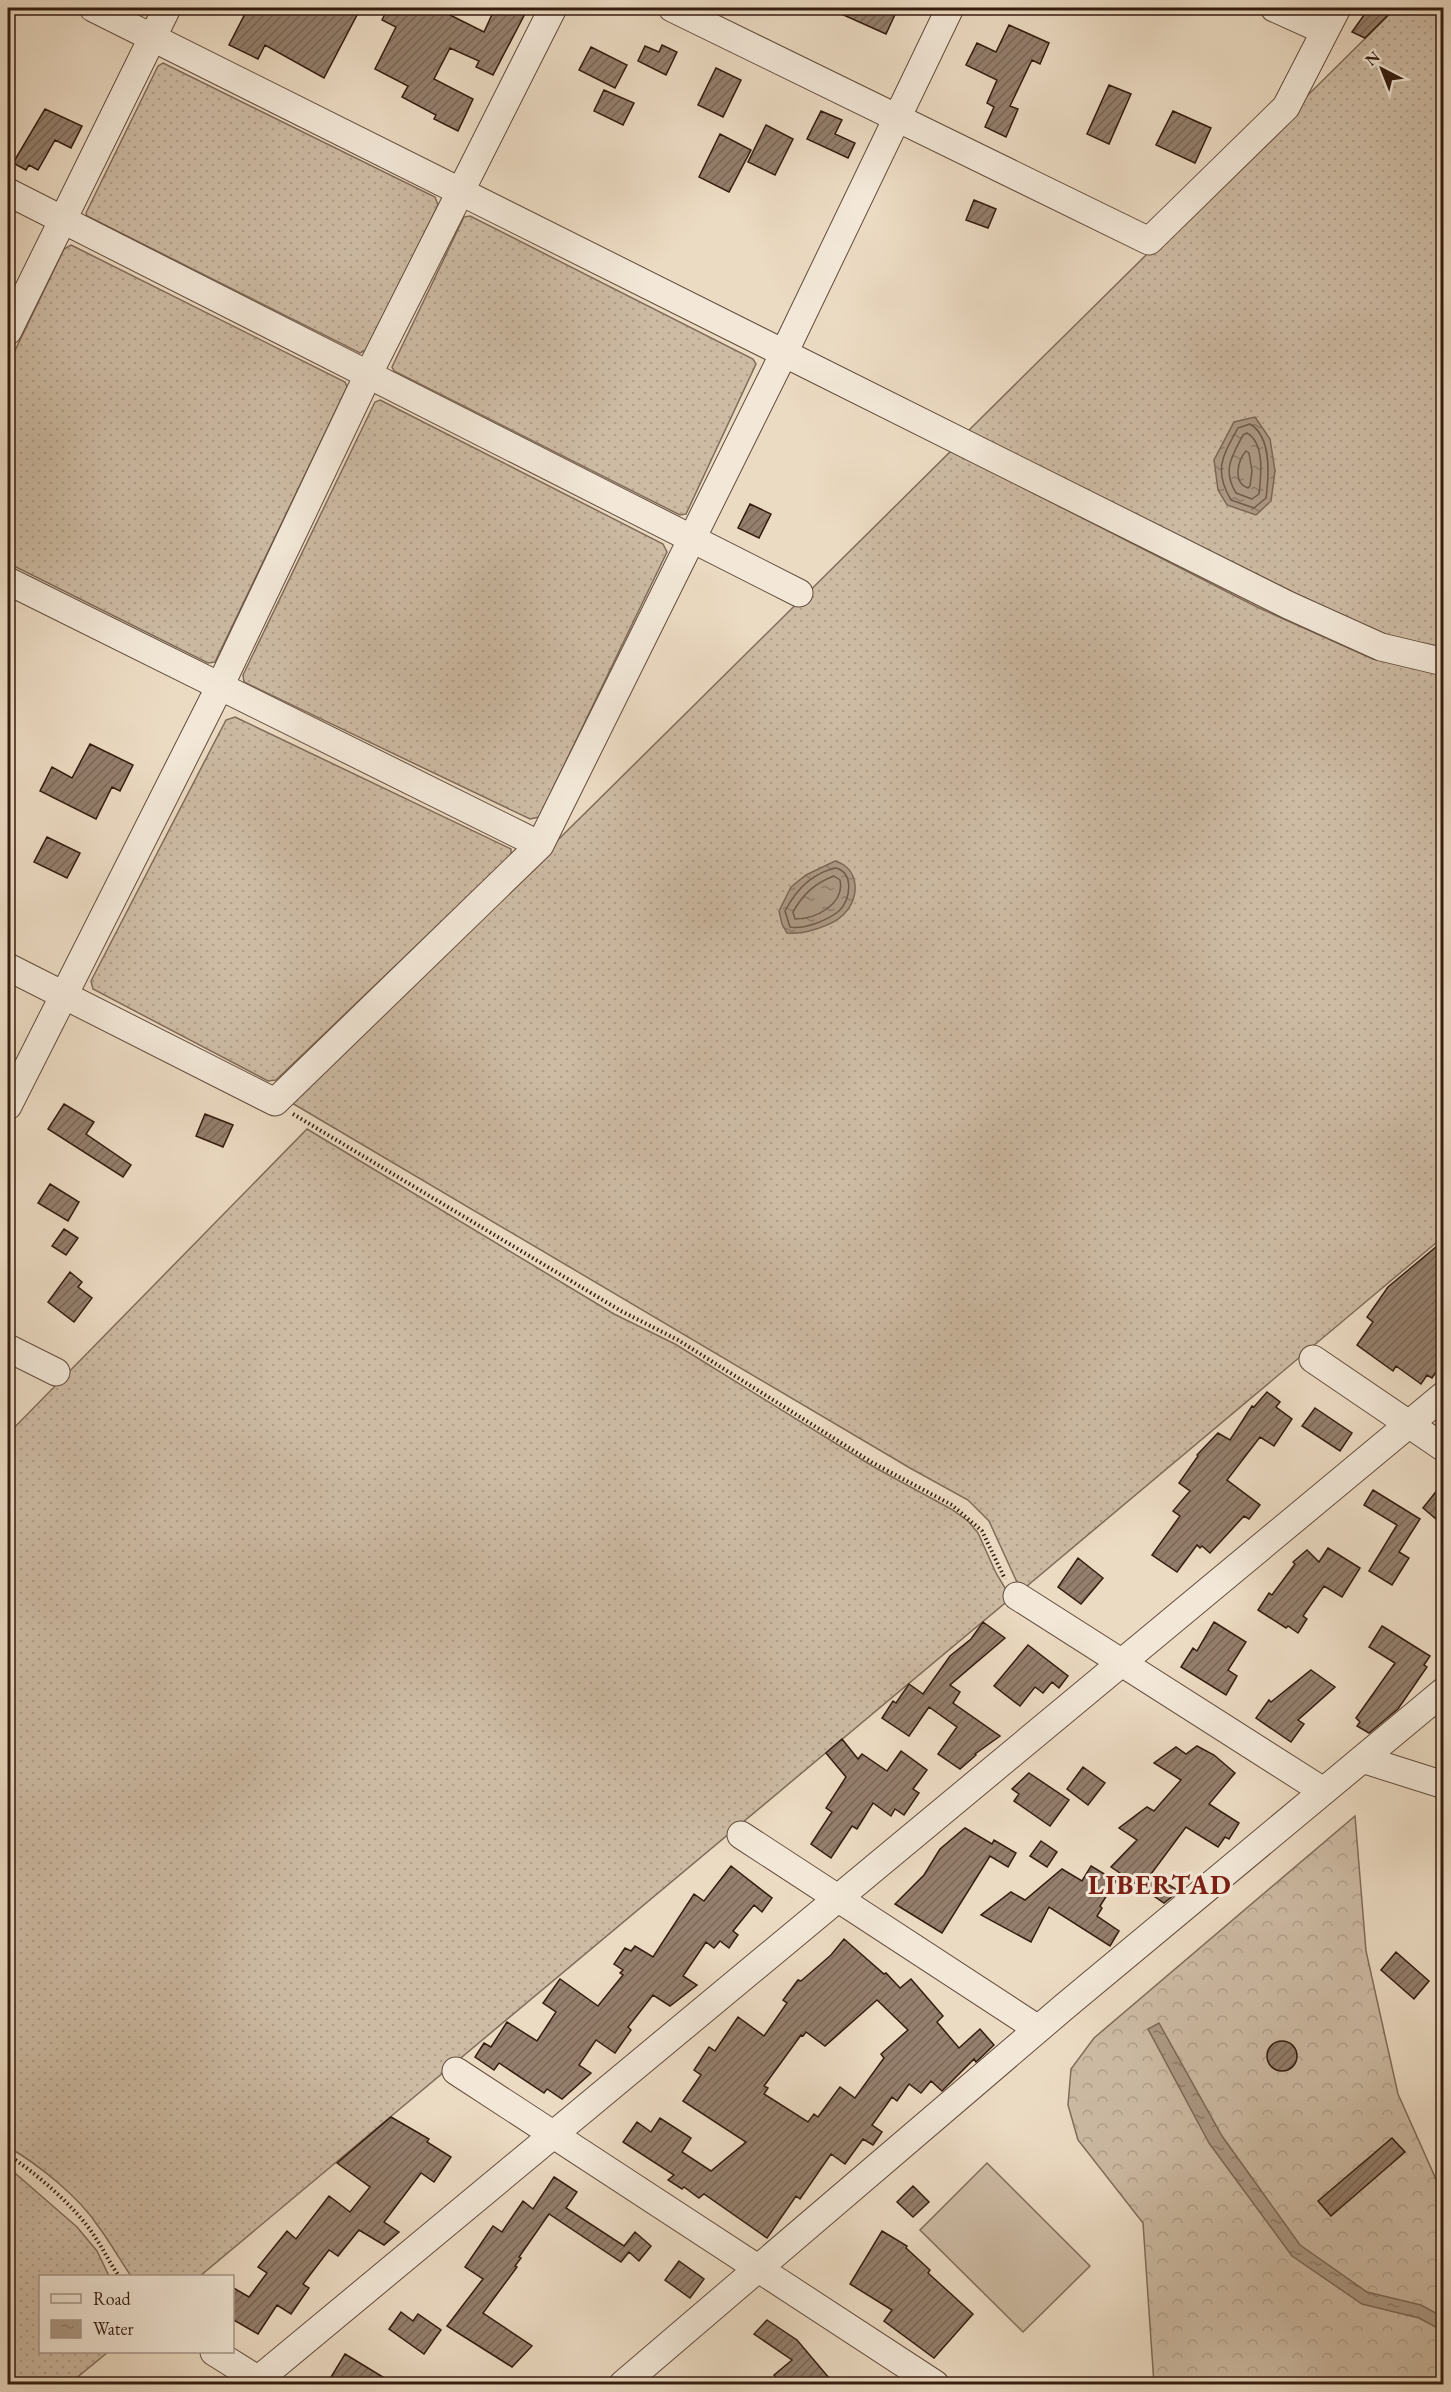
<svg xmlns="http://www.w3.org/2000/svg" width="1451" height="2392" viewBox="0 0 1451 2392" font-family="'EB Garamond',serif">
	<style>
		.grass { fill: url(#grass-dots); stroke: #806c5a; stroke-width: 1.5 }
		.forest { fill: url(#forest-crowns); stroke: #806c5a; stroke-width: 1.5 }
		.garden { fill: #cdbba4; stroke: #806c5a; stroke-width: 1.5 }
		.water { fill: url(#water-ripples); stroke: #7d6856; stroke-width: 1.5 }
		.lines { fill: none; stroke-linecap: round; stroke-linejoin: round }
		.shore { stroke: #705b4a; stroke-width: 1.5 }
		.building { fill: url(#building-hatch); stroke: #341c0f; stroke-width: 1.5; fill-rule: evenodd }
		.minor-casing { stroke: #624c3c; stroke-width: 29 }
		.path { stroke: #341c0f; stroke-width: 4; stroke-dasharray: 1.5 3; stroke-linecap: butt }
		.minor { stroke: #f3e8d8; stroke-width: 27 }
		.labels { text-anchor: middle; stroke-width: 6; stroke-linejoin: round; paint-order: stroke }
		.district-label { font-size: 27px; font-weight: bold; letter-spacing: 1.5px; fill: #7a1f14; stroke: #f3e8d8 }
	</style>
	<defs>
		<pattern id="grass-dots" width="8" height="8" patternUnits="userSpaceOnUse" patternTransform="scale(1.5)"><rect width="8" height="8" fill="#cdbba4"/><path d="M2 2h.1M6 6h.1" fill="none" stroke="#b1a08c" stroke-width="1.8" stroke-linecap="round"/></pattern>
		<pattern id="forest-crowns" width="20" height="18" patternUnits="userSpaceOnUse" patternTransform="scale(1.5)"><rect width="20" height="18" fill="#cdbba4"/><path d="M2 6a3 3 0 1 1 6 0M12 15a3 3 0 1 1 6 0" fill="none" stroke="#b1a08c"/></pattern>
		<pattern id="water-ripples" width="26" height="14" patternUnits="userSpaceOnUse" patternTransform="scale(1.5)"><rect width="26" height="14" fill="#ad9a86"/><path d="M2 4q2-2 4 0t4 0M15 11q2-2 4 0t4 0" fill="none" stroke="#8e7d6c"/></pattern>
		<pattern id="building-hatch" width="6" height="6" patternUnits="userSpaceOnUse" patternTransform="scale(1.5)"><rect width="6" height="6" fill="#947f6d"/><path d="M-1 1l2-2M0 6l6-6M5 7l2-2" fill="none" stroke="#7a6758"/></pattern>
	</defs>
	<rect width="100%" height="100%" fill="#ecdbc3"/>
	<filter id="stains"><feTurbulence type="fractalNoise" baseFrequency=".00333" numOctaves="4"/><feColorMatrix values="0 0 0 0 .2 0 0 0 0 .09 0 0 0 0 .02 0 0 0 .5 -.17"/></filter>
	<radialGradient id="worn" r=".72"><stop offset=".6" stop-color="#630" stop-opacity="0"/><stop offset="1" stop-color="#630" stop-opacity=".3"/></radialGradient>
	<path class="grass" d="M1396,8h47v639l-56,-11 -60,-27 -359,-178z
		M163,63l272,134 3,8 -70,144 -8,4 -273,-137 -1,-3 72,-147z
		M470,216l283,143 3,5 -70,150 -6,1 -286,-144 -2,-4 72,-150z
		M71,245l274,137 2,5 -132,275 -7,1 -200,-100v-198l56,-116z
		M380,400l283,144 4,8 -128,265 -9,2 -286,-137 -1,-7 132,-273z
		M951,451l306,156 116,52 70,13v565l-422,354 -32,-70 -21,-21 -58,-32 -618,-365z
		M235,717l276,132v6l-235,225 -8,1 -175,-92 -2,-8 135,-261z
		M307,1129l307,185 61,30 199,123 77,42 17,12 10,12 18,40 15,25 -811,678h-69c-11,-16 -21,-34 -33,-50 -19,-29 -60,-62 -90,-79v-713z
		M8,2167l69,60 20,24 12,25h-69v76h68l-39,32h-61z"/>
	<path class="forest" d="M1355,1816l11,135 32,143 45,101v189h-289l-11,-161 -65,-83 -10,-35 3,-36 23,-31z"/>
	<path class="garden" d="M987,2163l103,103 -67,66 -103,-102z"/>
	<path class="water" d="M1255,417l15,22 5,32 -4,30 -15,14 -29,-10 -9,-15 -4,-30 20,-38z
		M835,861c24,7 26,36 9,53 -11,12 -42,21 -57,19l-5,-9 -3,-13 12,-24 15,-12z
		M1159,2023l63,113 78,109 67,47 54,13 22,12v14l-24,-13 -57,-14 -70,-48 -83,-113 -61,-114z"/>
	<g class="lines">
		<path class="shore" d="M1250,424c22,13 19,51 16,74l-12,10 -23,-8c-18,-30 -8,-45 7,-72z
			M1247,433c18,10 14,43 12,61l-7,5 -16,-6c-14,-23 -4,-37 7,-58z
			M1246,451l3,2 3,18 -2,15 -2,2c-16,-5 -10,-28 -2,-37z
			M836,868c18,5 15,32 3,43 -11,9 -35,19 -49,16l-5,-16c11,-21 26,-38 51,-43z
			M834,876l6,4c5,24 -24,39 -45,39l-2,-7c10,-18 22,-29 41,-36z"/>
	</g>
	<path class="building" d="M248,8h100l10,5 -34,65 -59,-33 -7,14 -29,-14z
		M388,8h51l10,5 -1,1 36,18 11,-24h33l-35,67 -17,-8 3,-6 -29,-13 -16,31 39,20 -15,32 -24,-12 2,-4 -34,-18 6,-11 -33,-17 21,-42 -14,-7z
		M828,8h70l-12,26z
		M1369,8h26l-30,30 -13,-6z
		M1009,25l40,18 -9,21 -8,-4 -22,46 8,3 -12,28 -21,-10 9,-20 -7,-4 10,-23 -31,-15 11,-22 19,9z
		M662,45l15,7 -11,23 -28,-14 7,-15 14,6z
		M591,47l36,18 -12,23 -36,-18z
		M716,68l25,12 -18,37 -25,-12z
		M1109,85l22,9 -22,50 -22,-10z
		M604,90l30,13 -11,22 -29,-14z
		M45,109l37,17 -11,22 -16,-8 -17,30 -9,-5 -3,5 -13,-7z
		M821,111l21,9 -7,14 20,9 -7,15 -41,-19z
		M1173,111l38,17 -16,35 -39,-18z
		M766,125l27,14 -18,36 -27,-13z
		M720,134l31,16 -22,42 -30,-15z
		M974,200l22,9 -8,19 -22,-8z
		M750,504l21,10 -12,24 -21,-10z
		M90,744l43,21 -13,26 -8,-4 -16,32 -56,-28 12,-24 20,11z
		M47,837l33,16 -13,25 -33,-16z
		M64,1104l30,18 -8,12 45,31 -8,12 -75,-48z
		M205,1114l28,11 -10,22 -27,-11z
		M50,1184l29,18 -11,19 -30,-18z
		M64,1229l14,9 -12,17 -14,-9z
		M1443,1241v121l-11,16 -5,-3 -6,9 -25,-18 -3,5 -36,-26 16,-23 -6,-5 21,-30z
		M70,1272l12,10 -4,5 14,11 -18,24 -26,-20z
		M1267,1392l13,10 -4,5 16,12 -18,27 -14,-9 -33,43 33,25 -11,14 -5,-3 -34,37 -8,-7 -2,2 -3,-3 -20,27 -25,-17 28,-39 -7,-5 17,-20 -11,-8 19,-27 -1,-1 21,-22 12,7 22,-34 2,1z
		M1315,1408l37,25 -12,18 -38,-25z
		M1443,1483v42l-20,-17z
		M1373,1490l47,29 -21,33 10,6 -17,27 -23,-14 28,-46 -33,-20z
		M1328,1548l32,20 -18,29 -18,-11 -21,30 4,3 -9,14 -10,-7 -2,2 -28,-18 11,-17 3,2 23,-31 -2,-2 14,-12 12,12z
		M1078,1558l25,20 -22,26 -23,-17z
		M983,1622l22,16 -55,47 10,7 -7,11 47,33 -25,18 1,1 -16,14 -22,-15 19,-27 -28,-20 -20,29 -27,-18 11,-17 3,2 13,-19 14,10 27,-38 21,-17z
		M1214,1622l32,20 -18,28 9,6 -11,19 -45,-28 12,-19 4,3z
		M1382,1626l48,30 -6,9 3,2 -29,42 -29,24 -12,-7 3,-4 -4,-4 39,-55 -26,-16z
		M1028,1645l40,31 -9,12 -7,-6 -9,11 -8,-6 -15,19 -26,-20z
		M1311,1670l24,17 -37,33 6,4 -13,18 -35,-24 13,-18 2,2z
		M842,1739l16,20 4,-5 25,17 14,-20 26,19 -14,19 6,4 -15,22 -9,-6 -4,7 -18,-13 -16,26 -5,-3 -21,32 -20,-14 21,-32 -6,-4 20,-31 -20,-24z
		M1197,1746l17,9 21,18 -26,31 30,19 -10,16 -4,-2 -7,10 -32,-20 -35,47 28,17 -15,12 -53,-36 26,-27 -18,-12 28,-21 7,4 27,-31 -27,-17 22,-16 10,7z
		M1083,1767l22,16 -17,22 -21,-16z
		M1029,1773l40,27 -19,26 -36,-25 5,-7 -7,-5z
		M965,1828l27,16 2,-4 22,13 -8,14 -18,-11 -48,77 -47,-29 29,-29 16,-26z
		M1041,1841l16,11 -10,15 -17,-11z
		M731,1866l41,32 -10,14 -8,-7 -21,26 5,4 -9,13 -9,-7 -6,7 -8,-6 -23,34 14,9 -27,21 -17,-11 -25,32 3,3 -16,23 -19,-13 -17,25 12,8 -29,26 -15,-10 -3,4 -45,-30 -5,7 -19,-13 9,-14 7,4 16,-25 30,19 19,-29 -13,-9 17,-24 38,27 25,-31 -3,-2 3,-3 -9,-6 11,-16 6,3 4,-5 18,11 41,-63 10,7z
		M1091,1866l25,15 -16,25 2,2 -5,8 22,15 -9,15 -61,-39 -18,35 -50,-27 30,-23 14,8 37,-31 20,12z
		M844,1939l40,35 2,-1 14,15 11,-9 32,37 -6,6 22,26 21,-19 14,16 -18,17 -2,-3 -32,32 -11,-10 -10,12 -12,-9 -12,17 -5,-4 -20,28 10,7 -9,13 -10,-6 -18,25 -14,-10 -31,45 -4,-3 -29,42 -63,-44 -5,4 -15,-11 -2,2 -14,-9 6,-5 -51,-33 14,-20 14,10 9,-14 31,20 -9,14 29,19 35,-29 -63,-41 18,-26 -7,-5 15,-23 6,4 23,-34 26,19 23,-33 -4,-3 15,-20 3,1 30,-26zM877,2000l31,30 -27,24 3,4 -29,40 -15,-11 -22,30 -4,-3 -6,8 -44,-28 4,-6 -4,-2 37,-51 2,1 3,-4 19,14z
		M1396,1952l33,29 -15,18 -33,-29z
		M1267 2056a15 15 0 1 1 30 0a15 15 0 1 1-30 0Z
		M391,2117l38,22 -2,3 24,15 -17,25 -13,-9 -37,49 15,10 -15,13 -25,-15 -21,26 -9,-6 -26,34 6,4 -18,26 -14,-9 -19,29 -26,-15v-32l17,10 18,-24 -9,-6 29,-36 9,8 33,-43 21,16 20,-25 -33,-24z
		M1392,2138l13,14 -74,64 -13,-15z
		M554,2177l23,15 -11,16 58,38 11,-14 16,14 -12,15 -10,-9 -8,10 -72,-48 -30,43 2,1 -6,8 2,1 -34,46 49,33 -20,21 -65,-41 36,-47 -18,-12 28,-41 9,6 21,-31 10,8z
		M913,2186l16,16 -16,15 -16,-15z
		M882,2231l25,15 -1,2 24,22 -2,3 45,41 -39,44 -50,-37 8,-11 -42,-26z
		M679,2261l25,18 -14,19 -25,-18z
		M401,2312l12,9 5,-7 23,16 -17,24 -35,-25z
		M767,2320l30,20 38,45h-52l-9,-10 18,-15 -38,-26z
		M345,2354l51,31h-53l-12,-8z"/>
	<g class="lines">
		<g class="minor-casing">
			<path id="minor" d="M93,8l1195,597 93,42 63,15
				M672,8l477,233 137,-134 51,-99
				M1274,8l51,23
				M8,192l791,401
				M8,331l159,-323
				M8,581l532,264
				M8,967l267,135 265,-257 244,-492 166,-345
				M8,1106l212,-420 148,-311 185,-367
				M8,1348l48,24
				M1313,1359l131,89
				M1017,1596l306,195
				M1362,1759l82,26
				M741,1835l297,194
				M456,2071l479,313
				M214,2352l51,32
				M253,2384l1191,-989
				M623,2384l441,-377 380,-316"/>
		</g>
		<path class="path" d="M293,1114l328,197 57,29 195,123 79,42 30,26 23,48
			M8,2155c28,18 69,53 87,82 9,13 15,27 24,39"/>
		<use href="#minor" class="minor"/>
	</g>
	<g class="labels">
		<g class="district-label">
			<text x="1160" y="1894">LIBERTAD</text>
		</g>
	</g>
	<rect width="1451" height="2392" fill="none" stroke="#ecdbc3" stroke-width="30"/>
	<rect x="9" y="9" width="1433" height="2374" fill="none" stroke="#341c0f" stroke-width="3"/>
	<rect x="15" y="15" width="1421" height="2362" fill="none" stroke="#341c0f" stroke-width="1.5"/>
	<rect x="39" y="2275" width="195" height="78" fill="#f3e8d8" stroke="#a79688" stroke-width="1.5"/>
	<rect x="51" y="2294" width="30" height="9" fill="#f3e8d8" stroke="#a79688" stroke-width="1.5"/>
	<text x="93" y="2305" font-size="18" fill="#341c0f">Road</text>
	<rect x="51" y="2320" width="30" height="18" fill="url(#water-ripples)" stroke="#a79688" stroke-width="1.5"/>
	<text x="93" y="2335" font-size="18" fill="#341c0f">Water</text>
	<g transform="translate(1382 69) rotate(318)" stroke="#f3e8d8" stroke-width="4.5" paint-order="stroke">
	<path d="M0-4.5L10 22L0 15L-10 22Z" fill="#341c0f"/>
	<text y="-9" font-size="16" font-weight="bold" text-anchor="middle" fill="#341c0f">N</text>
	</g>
	<rect width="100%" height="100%" filter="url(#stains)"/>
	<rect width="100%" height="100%" fill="url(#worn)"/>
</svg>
